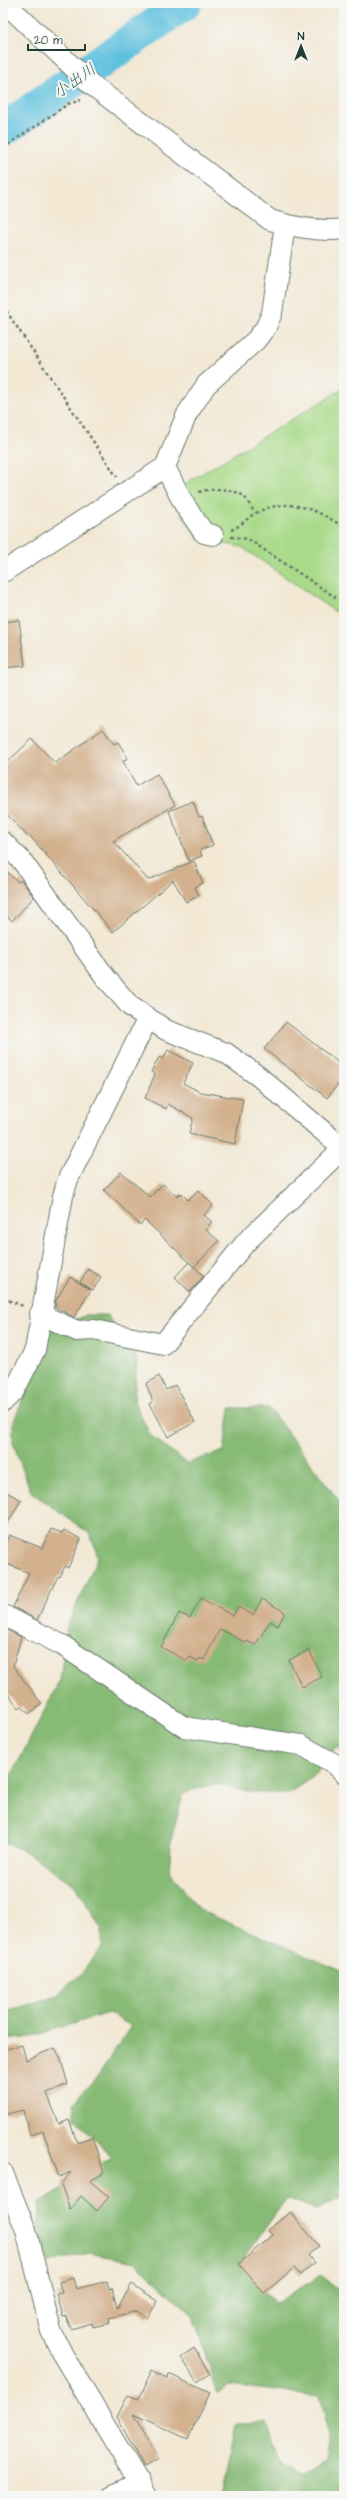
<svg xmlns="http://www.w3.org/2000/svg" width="347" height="2499" viewBox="0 0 347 2499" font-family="'Architects Daughter','Klee One',sans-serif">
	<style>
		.green { fill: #a8da89; stroke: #648c5e }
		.forest { fill: #86ba75; stroke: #527c54 }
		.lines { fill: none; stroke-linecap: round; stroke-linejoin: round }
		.river { stroke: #61c1df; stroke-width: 34 }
		.building { fill: #d3b18e }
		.minor-casing { stroke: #69796c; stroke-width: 22 }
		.path { stroke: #69796c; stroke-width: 2.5; stroke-dasharray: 3 3; stroke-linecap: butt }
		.minor { stroke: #fff; stroke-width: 20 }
		.labels { text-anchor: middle; stroke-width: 4; stroke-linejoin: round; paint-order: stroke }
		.water-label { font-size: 16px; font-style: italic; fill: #305e5f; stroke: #f6f6f2 }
	</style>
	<rect width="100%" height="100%" fill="#f6f6f2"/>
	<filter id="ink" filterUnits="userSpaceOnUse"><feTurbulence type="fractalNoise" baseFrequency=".025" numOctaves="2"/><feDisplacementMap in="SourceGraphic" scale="8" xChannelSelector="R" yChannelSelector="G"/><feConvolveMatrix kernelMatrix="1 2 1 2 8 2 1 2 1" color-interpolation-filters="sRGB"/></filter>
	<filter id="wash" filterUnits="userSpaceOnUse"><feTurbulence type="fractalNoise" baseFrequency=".012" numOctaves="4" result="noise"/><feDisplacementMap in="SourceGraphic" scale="16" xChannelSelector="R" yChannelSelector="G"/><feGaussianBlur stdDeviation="0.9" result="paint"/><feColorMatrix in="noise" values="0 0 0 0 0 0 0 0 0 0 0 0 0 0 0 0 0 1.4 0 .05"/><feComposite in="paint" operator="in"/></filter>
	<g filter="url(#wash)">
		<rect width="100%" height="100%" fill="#f2e8d4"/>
		<path class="green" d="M344,388v230l-102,-71 -43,-8 -31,-45z"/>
		<path class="forest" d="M86,1315h21l30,43 -3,43 16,34 37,28 37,-12 6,-43h39l71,94 4,20v232l-7,-8 -26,32 -24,16 -40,-2 -31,-8 -32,8 -12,43 -3,36 30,39 145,62v223l-28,15 -29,-12 -48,66 36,39 47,-28 22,21v200h-122l14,-73 31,-1 13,40 21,11 24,-13 4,-24 -10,-40 -90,-11 -11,9 -25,-79 -58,-53 -46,-9 -40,9 -11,-31 1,-28 73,-46 -37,-38 -2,-16 26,-29 32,-48 -22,-13 -84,25 -22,2v-27l54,-18 25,-22 20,-26v-17l-26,-44 -53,-36 -20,-7v-51l57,-112 7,-54 31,-69 -8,-23 -59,-42 -18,-49v-20l37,-91z"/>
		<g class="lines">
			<path class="river" d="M3,130l182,-127"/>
		</g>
		<g id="blocks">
			<path class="building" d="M19,620l6,46 -22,2v-46z
				M103,729l11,15 4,-2 10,16 -5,3 13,25 21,-12 18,31 -62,36 35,39 46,-19 9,22 -8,4 4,9 -13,6 -13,-22 -60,52 -83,-96 -2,1 -25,-27v-44l29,-27 23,24z
				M193,801l6,16 3,-1 11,29 -13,5 2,6 -13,5 -20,-50z
				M3,868l15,14 3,-2 13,17 -22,24 -9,-9z
				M286,1022l58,45v10l-17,21 -63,-49z
				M168,1050l25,13 -10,20 17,9 43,7 -8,45 -46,-10 4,-16 -25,-14 -2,5 -21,-11 10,-24 -4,-2 8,-15 4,2z
				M121,1172l29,25 13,-13 14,13 4,-4 7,7 10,-10 15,15 -9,10 8,7 -7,7 14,12 -25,26 -49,-47 -5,5 -36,-35z
				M189,1262l15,14 -14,16 -15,-15z
				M88,1269l13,8 -8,13 -13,-8z
				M70,1277l21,13 -17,27 -19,-10 1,-7z
				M159,1376l7,14 9,-5 20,37 -27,15 -18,-33 3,-2 -7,-18z
				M3,1490l18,10 -18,31z
				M51,1529l11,4 2,-3 17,9 -13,29 -3,-2 -5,11 -2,-1 -21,44 -24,-13 16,-34 -26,-11v-13l6,-14 33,13z
				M201,1598l32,18 5,-9 15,8 9,-16 23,13 -7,14 -8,-5 -15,24 -8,-4 -1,2 -26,-14 -16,31 -4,-2 -2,3 -8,-4 -3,4 -26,-14 18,-34 11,5z
				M3,1628l18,9 -8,29 29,38 -13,10 -7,-8 -3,2 -16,-20z
				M309,1650l13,27 -20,10 -13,-27z
				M22,2045l4,15 29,-12 5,9 8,27 -21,9 12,31 10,-4 8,22 15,-5 12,36 -14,8 19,16 -12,14 -16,-15 -11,14 -9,-26 10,-12 -12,5 -16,-46 -13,4 -7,-25 -20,5v-65z
				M290,2212l29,34 -11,9 6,8 -14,12 -6,-7 -30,25 -25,-29 33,-29 -4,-5z
				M73,2278l3,11 31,-8 2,8 3,-1 5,20 15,-24 26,17 -11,17 -10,-7 -28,7 1,5 -17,4 -1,-4 -21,6 -5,-13 -3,1 -6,-23 5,-1 -3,-11z
				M194,2348l16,26 -13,8 -16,-25z
				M152,2370l15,8 2,-4 41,19 -22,46 -55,-25 26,45 -15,8 -27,-50 11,-22 10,4z"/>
		</g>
	</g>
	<g filter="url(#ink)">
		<use href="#blocks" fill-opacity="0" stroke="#69796c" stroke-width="1"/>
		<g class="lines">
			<g class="minor-casing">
				<path id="minor" d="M5,3l87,82 178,135c23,7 50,12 74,9
					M165,467l19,37 20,29 9,2
					M3,572l162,-105 22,-53 19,-29 50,-45 10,-13 6,-14 13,-88
					M3,842l19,19 84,117 24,28 36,24 60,23 32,23 86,73
					M40,1314l37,17 17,-1 69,14 83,-102 97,-94
					M3,1402l11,-11 21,-41 28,-154 5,-17 80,-161
					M3,1615l59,30 122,82 117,18 34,19 9,9
					M3,2173l23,57 25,101 13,26 83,139
					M111,2496l29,-14"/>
			</g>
			<path class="path" d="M3,148l65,-44 13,-4
				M3,306l114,171
				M199,492c12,-4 32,-4 43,3 5,3 9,13 13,18
				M231,530c11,-4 15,-12 25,-17 33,-17 59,-4 88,14
				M231,537l17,2 96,64
				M3,1298l20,8"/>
			<use href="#minor" class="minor"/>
		</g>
	</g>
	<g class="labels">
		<g class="water-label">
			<text transform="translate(74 80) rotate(-35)" y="6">小出川</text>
		</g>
	</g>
	<rect width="347" height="2499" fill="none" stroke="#f6f6f2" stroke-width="16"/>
	<g transform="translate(301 46)" stroke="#f6f6f2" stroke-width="3" paint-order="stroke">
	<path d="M0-3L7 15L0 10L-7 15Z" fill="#1f3d34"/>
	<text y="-6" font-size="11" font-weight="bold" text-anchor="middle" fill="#1f3d34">N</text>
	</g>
	<path d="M28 44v6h57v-6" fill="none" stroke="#1f3d34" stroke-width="2"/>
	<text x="34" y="44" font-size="12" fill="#1f3d34" stroke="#f6f6f2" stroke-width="3" paint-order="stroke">20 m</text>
</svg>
